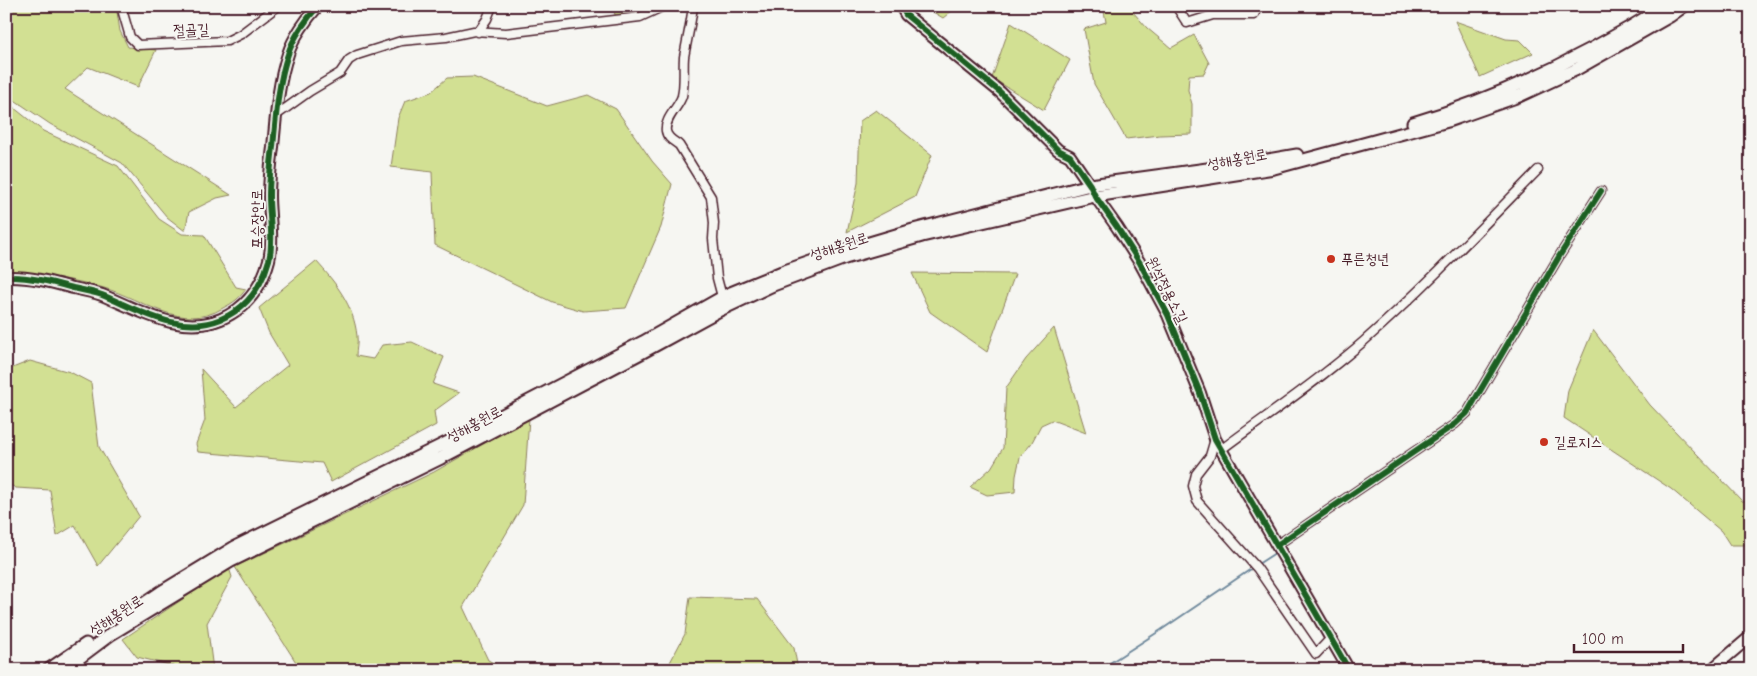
<svg xmlns="http://www.w3.org/2000/svg" width="1757" height="676" viewBox="0 0 1757 676" font-family="'Comic Neue','Poor Story',sans-serif">
	<style>
		.green { fill: #d2e093; stroke: #8e805f }
		.lines { fill: none; stroke-linecap: round; stroke-linejoin: round }
		.stream { stroke: #6f899c; stroke-width: 2 }
		.minor-casing { stroke: #4a1f2b; stroke-width: 11 }
		.tertiary-casing { stroke: #4a1f2b; stroke-width: 14 }
		.secondary-casing { stroke: #4a1f2b; stroke-width: 15 }
		.minor { stroke: #f6f6f2; stroke-width: 8 }
		.tertiary { stroke: #f6f6f2; stroke-width: 10 }
		.secondary { stroke: #f6f6f2; stroke-width: 11 }
		.cycleway-casing { stroke: #f6f6f2; stroke-width: 9 }
		.cycleway { stroke: #1b5e20; stroke-width: 6 }
		.poi-dot { fill: #c8321e; stroke: #f6f6f2; stroke-width: 2 }
		.labels { text-anchor: middle; stroke-width: 4; stroke-linejoin: round; paint-order: stroke }
		.street-label { font-size: 15px; fill: #4a1f2b; stroke: #f6f6f2 }
		.poi-label { font-size: 15px; fill: #4a1f2b; stroke: #f6f6f2; text-anchor: start }
	</style>
	<rect width="100%" height="100%" fill="#f6f6f2"/>
	<filter id="ink" filterUnits="userSpaceOnUse"><feTurbulence type="fractalNoise" baseFrequency=".02" numOctaves="2"/><feDisplacementMap in="SourceGraphic" scale="10" xChannelSelector="R" yChannelSelector="G"/><feConvolveMatrix kernelMatrix="1 2 1 2 8 2 1 2 1" color-interpolation-filters="sRGB"/></filter>
	<g filter="url(#ink)">
		<path class="green" d="M6,6h110l4,25 8,16 28,3 -18,37 -50,-20 -23,22 166,106 -14,3 -28,14 -4,19 -18,-14 -45,-54 -72,-39 -34,-23 -10,-4z
			M613,6h45l-7,6 -36,3z
			M923,6h35l-15,12z
			M1103,6h32l-2,6 14,16 24,20 23,-13 15,28 -5,11 -15,1 -1,15 4,14v30l-32,1 -34,4 -32,-55 -10,-55 22,-7z
			M1455,21l51,18 14,1 13,13 -53,24z
			M1011,23l59,37 -26,50 -52,-32z
			M473,77l74,29 41,-11 28,14 36,52 20,23 -11,43 -35,81 -43,3 -31,-9 -117,-57 -3,-73 -41,-5 7,-49 7,-17 26,-9 16,-14z
			M6,104l7,3 30,24 75,35 41,53 23,15 22,1 32,52 10,2c-6,9 -13,14 -23,19 -41,25 -80,-9 -119,-20 -32,-9 -65,-14 -98,-17z
			M876,110l56,45 -17,42 -68,35 11,-49 2,-62z
			M316,261c20,22 38,45 41,75 1,7 -1,14 -1,20l17,3 9,-14 30,-3 32,15 -11,27 26,9 -25,18 2,14 -105,57 -9,-19 -124,-11 -2,-8 9,-24 -4,-51 35,38 52,-42 -19,-32 -10,-25z
			M912,273l103,1 -28,78 -57,-40z
			M1054,328l32,105 -34,-13 -11,5 -10,19 -11,13 -4,19 -1,16 -28,3 -17,-8 21,-19 12,-20 3,-60 20,-29z
			M1593,330l57,75 92,96 9,1v43h-21l-9,-14 -50,-42 -107,-71 4,-28z
			M30,361l40,11 21,11 8,64 40,69 -41,50 -23,-41 -18,11 -7,-46 -34,-2 -10,-5v-117l4,3z
			M529,418l-6,87 -60,102 25,53 18,10h-205l-66,-103 199,-95z
			M229,568l3,9 -25,46 6,47h-30l-10,-4 -36,-9 -14,-18z
			M690,597l67,2 37,49 4,22h-132l19,-36z"/>
		<g class="lines">
			<path class="stream" d="M1258,564l17,-11
				M1099,670l62,-40 93,-63"/>
			<g class="minor-casing">
				<path id="minor" d="M121,6l9,31 8,8 89,-4 14,-7 37,-28
					M693,6c-2,17 -6,34 -9,51 -1,12 1,26 -2,39 -3,11 -18,23 -16,35 1,7 8,10 13,14l32,52 3,26 -1,16 4,39 4,15
					M1176,6l11,17 26,-8h41l4,-9
					M478,32l9,-13 5,-13
					M275,116l35,-25 30,-18 9,-13 8,-5 44,-14 45,-4 28,-6 32,2 134,-16 24,-11
					M1215,439l-5,17 -14,18 -3,12 4,15 60,67 59,86 15,-16
					M1222,449c48,-36 98,-69 142,-108 61,-54 117,-113 174,-171
					M1277,545l178,-121 12,-11 93,-158 41,-64"/>
			</g>
			<g class="tertiary-casing">
				<path id="tertiary" d="M901,6l5,9 94,77 58,58 12,6 20,29 5,11 22,31 23,36 28,52 32,78 15,46 134,231
					M6,277c23,-1 45,5 67,11 10,2 20,4 29,7 37,15 78,41 119,24 26,-11 41,-33 48,-59 5,-21 0,-43 0,-64 0,-17 2,-33 4,-49 3,-31 5,-64 15,-93 5,-16 19,-36 30,-48
					M1711,670l40,-34"/>
			</g>
			<g class="secondary-casing">
				<path id="secondary" d="M1413,123c90,-27 173,-67 252,-117
					M121,619l40,-27 74,-45 250,-123 158,-82 85,-48 54,-22 57,-20 74,-22 177,-45 154,-21 53,-9
					M48,670l38,-26
					M63,670l48,-36 120,-73 210,-103 200,-105 79,-43 53,-25 72,-27 77,-22 173,-40 179,-28 174,-47 71,-25 56,-26 95,-54 14,-10"/>
			</g>
			<use href="#minor" class="minor"/>
			<use href="#tertiary" class="tertiary"/>
			<use href="#secondary" class="secondary"/>
			<g class="cycleway-casing">
				<path id="cycleway" d="M901,6l5,9 94,77 58,58 12,6 20,29 5,11 22,31 23,36 28,52 32,78 15,46 134,231
					M6,277c23,-1 45,5 67,11 10,2 20,4 29,7 37,15 78,41 119,24 26,-11 41,-33 48,-59 5,-21 0,-43 0,-64 0,-17 2,-33 4,-49 3,-31 5,-64 15,-93 5,-16 19,-36 30,-48
					M1277,545l178,-121 12,-11 93,-158 41,-64"/>
			</g>
			<use href="#cycleway" class="cycleway"/>
		</g>
	</g>
	<g class="poi-dot">
		<circle cx="1331" cy="259" r="5"/>
		<circle cx="1544" cy="442" r="5"/>
	</g>
	<g class="labels">
		<g class="street-label">
			<text transform="translate(191 30) rotate(-3)" y="5">절골길</text>
			<text transform="translate(1237 159) rotate(-10)" y="5">성해홍원로</text>
			<text transform="translate(257 219) rotate(-90)" y="5">포승장안로</text>
			<text transform="translate(839 246) rotate(-18)" y="5">성해홍원로</text>
			<text transform="translate(1167 290) rotate(63)" y="5">원석정용소길</text>
			<text transform="translate(474 424) rotate(-28)" y="5">성해홍원로</text>
			<text transform="translate(116 615) rotate(-33)" y="5">성해홍원로</text>
		</g>
		<g class="poi-label">
			<text x="1341" y="264">푸른청년</text>
			<text x="1554" y="447">길로지스</text>
		</g>
	</g>
	<rect width="1757" height="676" fill="none" stroke="#f6f6f2" stroke-width="25"/>
	<rect x="12" y="12" width="1732" height="651" fill="none" stroke="#4a1f2b" stroke-width="2" filter="url(#ink)"/>
	<path d="M1574 644v8h109v-8" fill="none" stroke="#4a1f2b" stroke-width="2.5"/>
	<text x="1582" y="644" font-size="15" fill="#4a1f2b" stroke="#f6f6f2" stroke-width="4" paint-order="stroke">100 m</text>
</svg>
